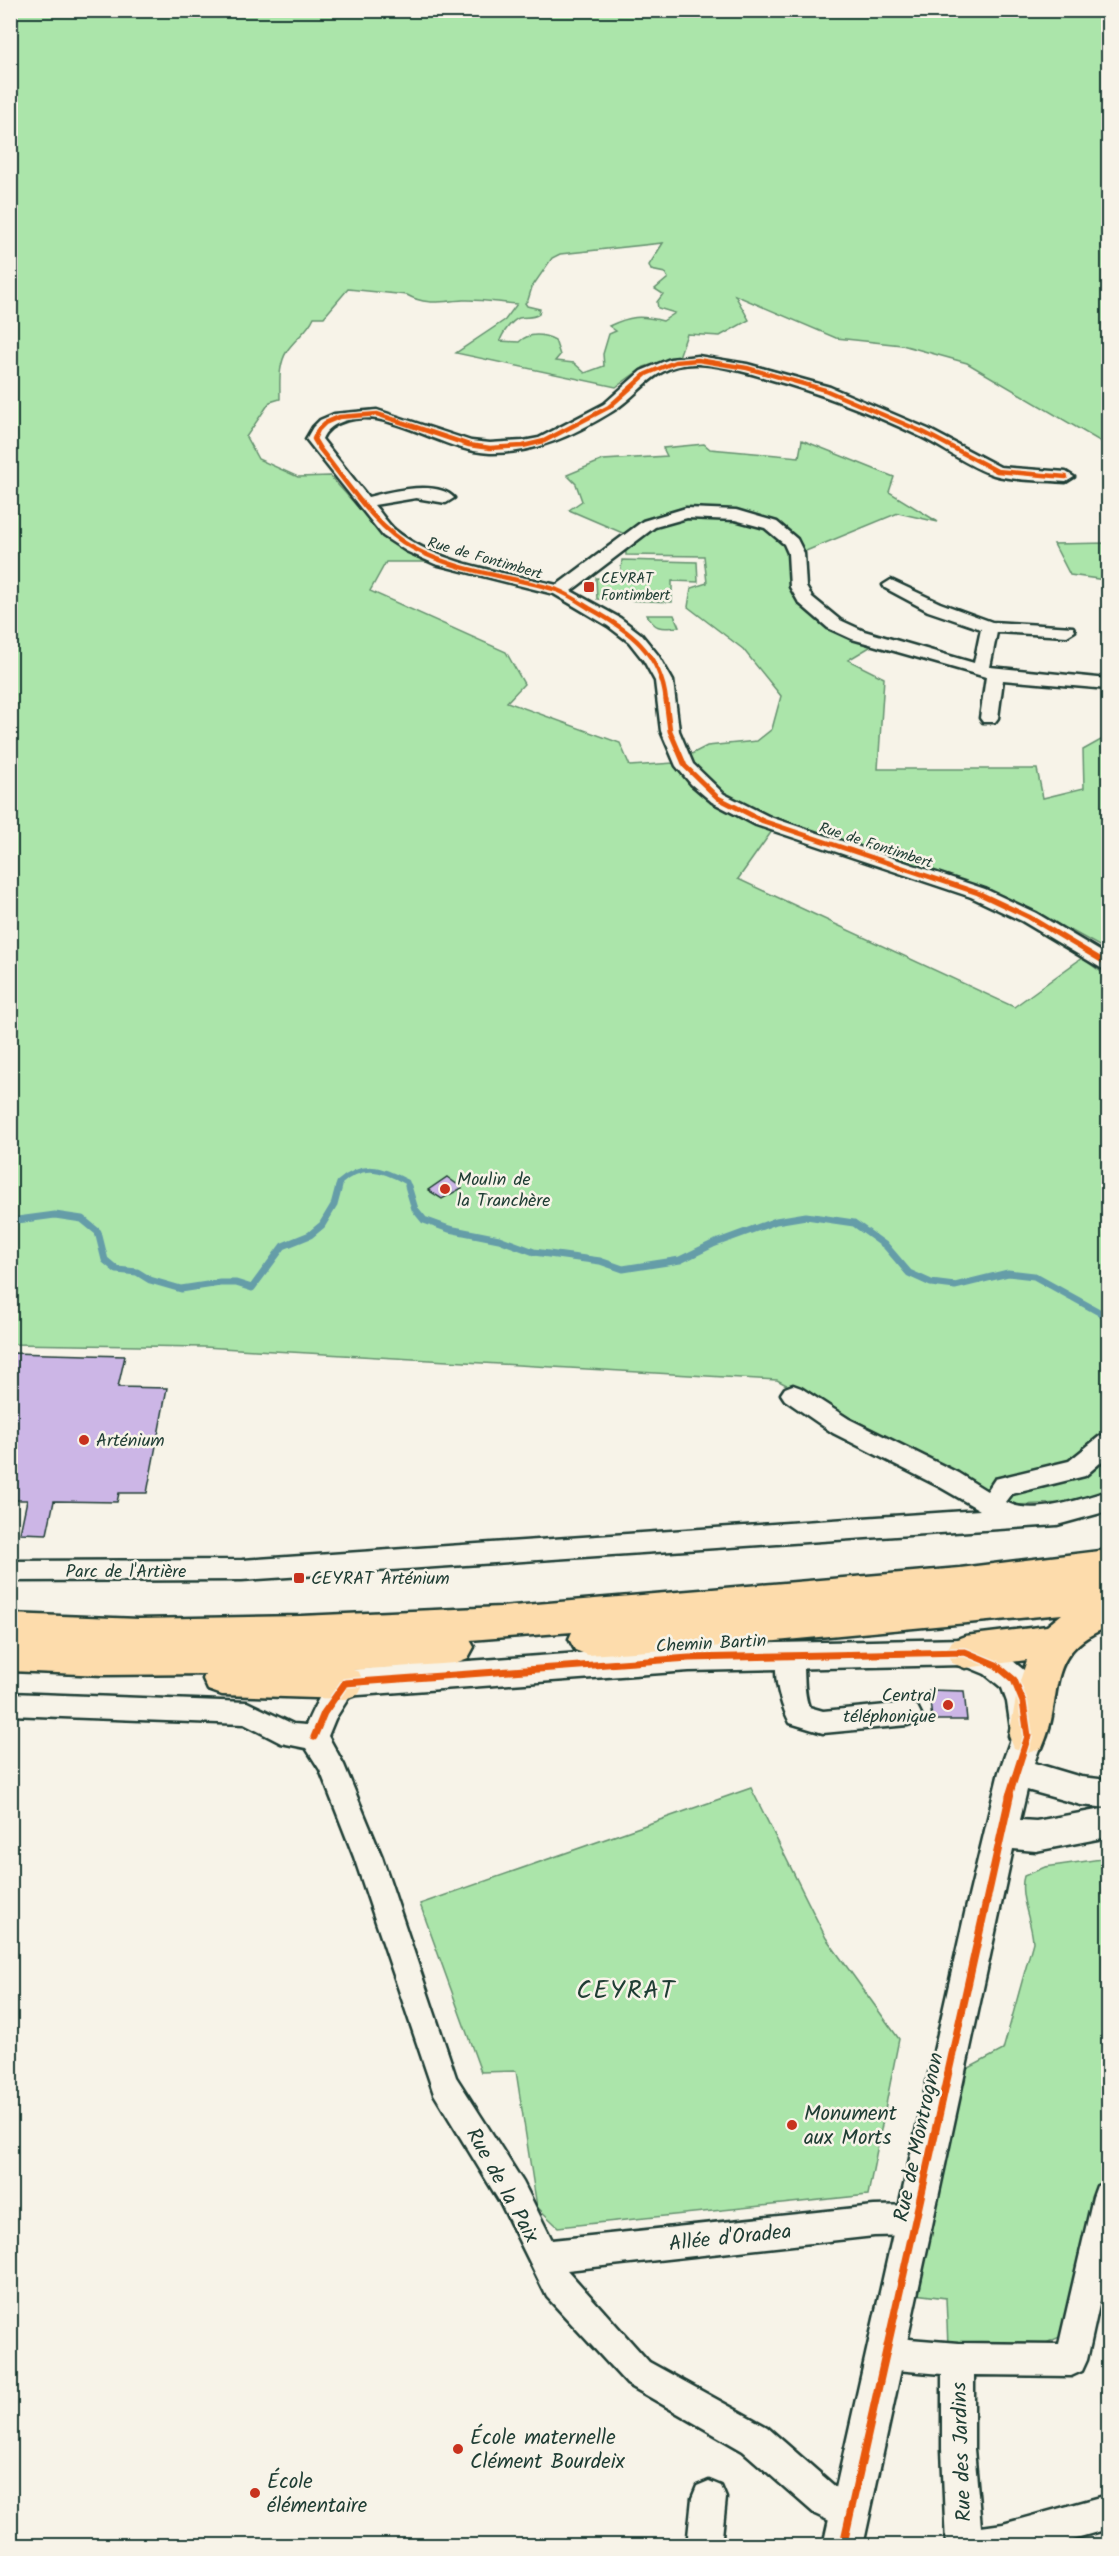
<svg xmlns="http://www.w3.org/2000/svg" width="1119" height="2556" viewBox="0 0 1119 2556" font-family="Kalam,sans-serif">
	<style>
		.green { fill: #abe5aa; stroke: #65916f; stroke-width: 1.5; fill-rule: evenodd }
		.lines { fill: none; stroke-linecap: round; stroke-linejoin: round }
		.stream-far1 { stroke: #659da8; stroke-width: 5 }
		.stream { stroke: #659da8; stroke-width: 7 }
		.building { fill: #ccb6e6; stroke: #1f3d34; stroke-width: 1.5 }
		.minor-casing { stroke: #1f3d34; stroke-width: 5 }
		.tertiary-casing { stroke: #1f3d34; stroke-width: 5 }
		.trunk-casing { stroke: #1f3d34; stroke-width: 5 }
		.minor { fill: #f7f3e8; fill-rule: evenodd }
		.tertiary { fill: #f7f3e8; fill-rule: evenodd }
		.trunk { fill: #fddcac; fill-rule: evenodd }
		.cycleway-far3-casing { stroke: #f7f3e8; stroke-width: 7 }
		.cycleway-far2-casing { stroke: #f7f3e8; stroke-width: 8 }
		.cycleway-far1-casing { stroke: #f7f3e8; stroke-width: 10 }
		.cycleway-casing { stroke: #f7f3e8; stroke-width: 12 }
		.cycleway-far3 { stroke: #e8590c; stroke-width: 4.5 }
		.cycleway-far2 { stroke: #e8590c; stroke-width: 5 }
		.cycleway-far1 { stroke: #e8590c; stroke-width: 7 }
		.cycleway { stroke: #e8590c; stroke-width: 8 }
		.poi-dot { fill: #c8321e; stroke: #f7f3e8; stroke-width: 2 }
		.labels { text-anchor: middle; stroke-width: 5; stroke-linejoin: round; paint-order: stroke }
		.far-street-label { font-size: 15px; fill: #1f3d34; stroke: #f7f3e8 }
		.far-poi-label { font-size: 15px; fill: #1f3d34; stroke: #f7f3e8; text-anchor: start }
		.poi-label { font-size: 18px; fill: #1f3d34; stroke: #f7f3e8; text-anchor: start }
		.street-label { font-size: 18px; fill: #1f3d34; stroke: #f7f3e8 }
		.near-poi-label { font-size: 21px; fill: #1f3d34; stroke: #f7f3e8; text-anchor: start }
		.near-street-label { font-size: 21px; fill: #1f3d34; stroke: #f7f3e8 }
		.near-quarter-label { font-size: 26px; letter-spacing: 1.5px; fill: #1f3d34; stroke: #f7f3e8 }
	</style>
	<rect width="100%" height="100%" fill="#f7f3e8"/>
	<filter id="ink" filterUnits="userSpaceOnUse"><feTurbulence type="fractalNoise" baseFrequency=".0167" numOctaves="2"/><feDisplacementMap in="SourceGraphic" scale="12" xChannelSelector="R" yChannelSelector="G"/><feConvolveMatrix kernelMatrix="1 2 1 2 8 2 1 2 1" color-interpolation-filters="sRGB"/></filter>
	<g filter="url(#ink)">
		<path class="green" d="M15,10l43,1 49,4 13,-5 988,1v435l-141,-83 -65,-18 -66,-7 -101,-43 14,25 -29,16 -33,-2 -8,23 -35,10 -28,20 -160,-34 49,-33 12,-16c-17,-1 -36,-5 -54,-4 -20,1 -37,6 -56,-5l-59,-6 -24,28h-10c-6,14 -19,22 -27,34 -9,14 -7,32 -7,48l-10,3 -24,35 12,22 40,18 32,-1 53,59 49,27h-46l-16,29 136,61 18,32 -17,18 113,41 10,23 44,-3 33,-17 50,-5 15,-12 9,-33 -38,-47 -55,-42 3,-19 16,-5 -3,-27 -78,-1 -1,-21 -56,-24 13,-9 -6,-17 -9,-9 36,-15 64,-4 -4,-8 41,-4 6,5 89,8 3,-17 92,37 -5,15 49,30 -40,-9 -97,40 12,58 62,33 -27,16 36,18 -6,91h159l6,29 41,-10 -1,-38 25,-14v191l-7,20 -29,-16 -300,-100 -34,48 276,128 68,-49 26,19v524l-92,4 -239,-125 -573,-33 -193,-3v-1330zM663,243l-14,22 2,5 14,3 3,5 -13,11 8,5 -6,8 1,6 17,5 -12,8c-23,-6 -33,-5 -54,5l7,5 -7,3 -6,20 1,12 -19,7 -11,-10 -19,-2 5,-6 -5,-15c-11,-6 -26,-8 -36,2l-19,-1c2,-7 11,-20 19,-23 8,-2 12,1 20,-4l1,-5 -13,-3 -2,-3 3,-3 4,-13 20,-29 8,-4z
			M1108,543v49l-3,-12 -35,-5 -16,-31z
			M622,560l75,2 1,20 -26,-1v21l-75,-3 -1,-21 24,1z
			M647,615h27l5,12c-17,1 -23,4 -32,-12z
			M751,1788l75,150 73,101 -31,156 -310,32 -21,-20 -21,-136 -35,1 -61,-168z
			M1108,1858v314l-11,29 -35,135 -25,11 -89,-1 -2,-48 -31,-4 52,-225 36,-19 30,-108c-1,-21 -15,-46 -9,-66l21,-9z"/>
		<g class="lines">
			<path class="stream-far1" d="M338,1188l1,-5c24,-21 42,-15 68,-1l2,6"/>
			<path class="stream" d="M408,1186l7,23 9,11 25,9 50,10 35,13 66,9 23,8 57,-9 33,-16 63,-23 30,-5 48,7 32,23 23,27 22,10 24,3 53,-13 26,3 74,41
				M10,1221l45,-6 27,4 16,13 7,28 12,10 20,2 13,8 31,9 39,-6h16l16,5 31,-42 27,-11 12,-10 12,-20 5,-19"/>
		</g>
		<path class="building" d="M447,1177l15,11 -20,11 -14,-9z
			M10,1353l115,3 -7,31 49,1 -20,105h-28l-2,9 -63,-1 -7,33 -27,-1 7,-33h-17z
			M929,1690l35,1 3,29h-35z"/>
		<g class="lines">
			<g class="minor-casing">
				<path id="minor" d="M698,356l49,8 83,23 98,42 72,38 66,5 8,5 -8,5c-23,-2 -50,-1 -72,-7 -26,-8 -52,-29 -77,-40 -48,-23 -97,-42 -148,-56 -23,-7 -48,-14 -71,-15 -44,-1 -54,27 -85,47 -37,23 -79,43 -123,42 -40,-2 -75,-27 -113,-34 -19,-3 -47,1 -55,20l46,58c21,-5 69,-18 86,1l-8,5 -30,-5 -42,7c7,8 13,18 21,25 41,34 112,43 162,55l86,-64 43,-13 50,2 41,12 20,17 7,14 2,34 6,10 28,23 24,11 110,32 7,-34 -53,-18 -43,-23 -2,-3 8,-5 49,23 52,19 81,5 2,4 -8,5 -70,-4 -7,35 118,12v10l-105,-9 -5,38 -3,4h-12l-3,-4 6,-41 -134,-38 -24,-11 -29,-25 -9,-16 -2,-34 -4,-9 -19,-16 -30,-8 -48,-2 -32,9 -84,64 49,27 21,16 17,21 15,26 6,50 14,33 31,30 46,23 215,72 51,24 72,43v14l-7,-2 -79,-47 -51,-24 -215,-72 -44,-23 -21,-18 -15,-18 -15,-35 -6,-50 -11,-20 -15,-19 -21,-16 -54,-32 -119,-30 -29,-13 -23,-15 -77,-97 7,-12 7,-7 14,-6 43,-4 94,31 19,2 33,-2 16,-3 65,-34 37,-33 29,-12z
					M793,1385l8,3 48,31 109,54 29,18 8,-12 74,-18 31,-25 8,-2v22l-23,20 -73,18 -6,8c26,15 74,-3 102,-11v20l-51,14 -815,55 -232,1v-20l232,-1 738,-50 -40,-23 -107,-54 -48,-33 -4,-6 4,-6z
					M790,1643l9,3c9,19 2,41 10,61l14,4 85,-8 9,3 4,8 -4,8 -9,3 -85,8 -33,-10c-11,-22 -20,-54 -9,-77z
					M345,1672l9,3 4,8 -23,36 -7,17 16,29 38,92 74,220 67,105 29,58 322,-34 42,-1 11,4 4,11 -4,11 -11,4 -42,1 -307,34 82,92 118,65 72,63 22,11 5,12 -5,12 -12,5 -34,-16 -72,-63 -116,-67 -80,-87 -46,-93 -67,-110 -80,-237 -34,-87 -14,-22 -25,-5 -37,-19 -234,-9v-22l237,9 46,22 13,1c8,-18 20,-46 39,-53z
					M1108,2182v82l-21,96 -5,11 -11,5 -97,-1v74l7,78 22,-3 105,-29v34l-60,17h-102l-4,-97v-75l-57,-5 -11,-5 -5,-11 5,-11 11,-5 73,6 101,1 34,-147 4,-11z
					M709,2481l12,5 5,12 -5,48h-34l5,-48 5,-12z"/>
			</g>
			<g class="tertiary-casing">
				<path id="tertiary" d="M965,1639l42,17 18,15 14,31 5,34 -10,27 47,14 27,3v28l-27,-3 -54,-15 -7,30 16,1 72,-13v29l-72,14 -23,-2 -150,697h-40l142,-633 34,-141 13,-36 -5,-34 -5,-14 -17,-14 -22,-9 -274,6 -344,25 -11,-4 -5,-9 5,-9 11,-4 344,-25z"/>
			</g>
			<g class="trunk-casing">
				<path id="trunk" d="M1108,1550v77c-68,27 -42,70 -66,121l-14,5 -14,-5 -5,-12 9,-49 9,-27 -62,8 -13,-5 -6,-11 6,-11 13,-5 82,-10 15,-12 -338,32 -136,9 -13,-5 -6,-11 3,-7 -102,8 4,7 -6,11 -13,5 -102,7 6,2 5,11 -5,11 -14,5 -123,-4 -14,-5 -5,-11 2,-5 -102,1 -93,-4v-57l129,5 162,-3 200,-9 459,-39z"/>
			</g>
			<use href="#minor" class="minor"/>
			<use href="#tertiary" class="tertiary"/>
			<use href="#trunk" class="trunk"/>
			<g class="cycleway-far3-casing">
				<path id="cycleway-far3" d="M666,701c-5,-48 -37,-71 -77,-93 -10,-6 -21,-14 -32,-18 -47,-14 -100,-18 -144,-42 -37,-19 -67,-67 -93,-99l-6,-10 4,-9 7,-7 14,-6 38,-3 92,31 21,3 33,-2 21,-5 65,-34 37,-33 29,-12 23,-2 49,8 78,22 98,42 74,39 69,6"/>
			</g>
			<g class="cycleway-far2-casing">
				<path id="cycleway-far2" d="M666,700l4,31 15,35 33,32 45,23 215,72 51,24 79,47"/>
			</g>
			<g class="cycleway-far1-casing">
				<path id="cycleway-far1" d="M314,1737l10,-24 21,-30 344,-25 276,-6 31,13 18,15 9,22 5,34 -19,60"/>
			</g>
			<g class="cycleway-casing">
				<path id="cycleway" d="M843,2546l167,-751"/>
			</g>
			<use href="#cycleway-far3" class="cycleway-far3"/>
			<use href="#cycleway-far2" class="cycleway-far2"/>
			<use href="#cycleway-far1" class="cycleway-far1"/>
			<use href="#cycleway" class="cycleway"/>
		</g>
	</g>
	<g class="poi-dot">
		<rect x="583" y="581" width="12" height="12" rx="3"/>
		<circle cx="445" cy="1189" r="6"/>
		<circle cx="84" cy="1440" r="6"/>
		<rect x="293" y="1572" width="12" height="12" rx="3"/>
		<circle cx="948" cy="1705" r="6"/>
		<circle cx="792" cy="2125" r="6"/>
		<circle cx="458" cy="2449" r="6"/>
		<circle cx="255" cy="2493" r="6"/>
	</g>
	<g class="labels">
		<g class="far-street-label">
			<text transform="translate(485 558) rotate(16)" y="5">Rue de Fontimbert</text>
			<text transform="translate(876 845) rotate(18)" y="5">Rue de Fontimbert</text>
		</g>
		<g class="far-poi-label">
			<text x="601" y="583">CEYRAT<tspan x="601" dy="17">Fontimbert</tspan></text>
		</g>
		<g class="poi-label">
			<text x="457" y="1185">Moulin de<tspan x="457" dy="21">la Tranchère</tspan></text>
			<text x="96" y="1446">Arténium</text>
			<text x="311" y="1584">CEYRAT Arténium</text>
			<text x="936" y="1701" text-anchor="end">Central<tspan x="936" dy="21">téléphonique</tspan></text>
		</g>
		<g class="street-label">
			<text x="126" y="1577">Parc de l'Artière</text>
			<text transform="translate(711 1643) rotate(-3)" y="6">Chemin Bartin</text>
		</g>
		<g class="near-poi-label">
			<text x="804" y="2120">Monument<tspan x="804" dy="24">aux Morts</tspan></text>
			<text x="470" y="2444">École maternelle<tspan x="470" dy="24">Clément Bourdeix</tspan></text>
			<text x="267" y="2488">École<tspan x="267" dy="24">élémentaire</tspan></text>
		</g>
		<g class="near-street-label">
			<text transform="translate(918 2137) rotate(-78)" y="7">Rue de Montrognon</text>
			<text transform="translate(503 2185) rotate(61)" y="7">Rue de la Paix</text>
			<text transform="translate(730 2237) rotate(-6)" y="7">Allée d'Oradea</text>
			<text transform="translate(961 2452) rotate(-92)" y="7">Rue des Jardins</text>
		</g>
		<g class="near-quarter-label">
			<text x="626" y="1998">CEYRAT</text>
		</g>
	</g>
	<rect width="1119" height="2556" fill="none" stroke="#f7f3e8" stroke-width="36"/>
	<rect x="18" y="18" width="1083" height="2520" fill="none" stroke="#1f3d34" stroke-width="2" filter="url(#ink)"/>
</svg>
